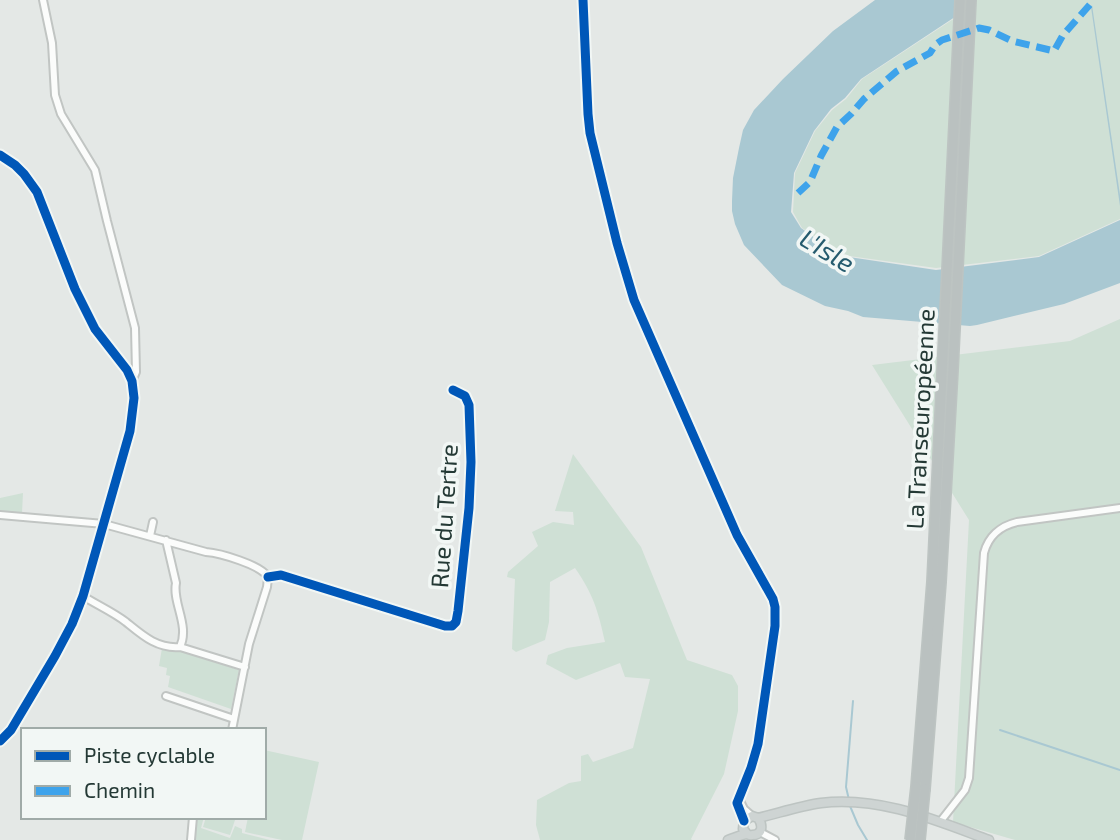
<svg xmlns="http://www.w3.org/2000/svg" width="1120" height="840" viewBox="0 0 1120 840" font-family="'Exo 2',sans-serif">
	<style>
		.green { fill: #cfe0d5 }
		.water { fill: #a9c8d2 }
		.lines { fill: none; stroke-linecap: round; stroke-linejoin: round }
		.stream { stroke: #a9c8d2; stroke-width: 2 }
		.minor-casing { stroke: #c1c5c3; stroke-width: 10 }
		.major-casing { stroke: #bdc4c2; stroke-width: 11 }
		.highway-casing { stroke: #bdc4c2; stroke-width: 12 }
		.minor { stroke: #fbfcfb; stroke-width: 6 }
		.major { stroke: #ced4d3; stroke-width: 8 }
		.highway { stroke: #bac1c0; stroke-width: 9 }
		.highway-bridge-casing { stroke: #bdc4c2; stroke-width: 12; stroke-linecap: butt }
		.highway-bridge { stroke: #bac1c0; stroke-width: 9 }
		.quiet { stroke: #3ea3eb; stroke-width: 7; stroke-dasharray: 14 7; stroke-linecap: butt }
		.cycleway-casing { stroke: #f2f7f5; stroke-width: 13 }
		.cycleway { stroke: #0057b8; stroke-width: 9 }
		.labels { text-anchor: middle; stroke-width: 7; stroke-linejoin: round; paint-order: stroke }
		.street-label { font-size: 24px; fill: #243935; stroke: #f2f7f5 }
		.water-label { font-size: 26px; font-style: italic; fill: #255b6e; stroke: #f2f7f5 }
	</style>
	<rect width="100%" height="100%" fill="#e4e8e6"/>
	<path class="green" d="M976,0h144v219l-81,37 -103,12 -87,-12 -17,-8 -30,-20 -9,-16 2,-39 20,-42 17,-21 14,-11 16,-20 99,-65z
		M1120,319v521h-105l-62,-18 16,-302 -97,-155 198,-24z
		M573,454l68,93 46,113 45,15 6,11v25l-14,63 -33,65 1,1h-152l-4,-15 1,-25 32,-17 12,-2v-25l7,-2 5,8 40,-14 17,-69 -25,-2 -5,-14 -44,17 -30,-16 2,-9 19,-7 38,-6c-7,-32 -12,-48 -30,-74l-25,14 -1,40 -4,18 -29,12 -4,-3 3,-70 -8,-2 1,-5 30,-26 -6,-14 21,-10 21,3 -1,-13 -18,-1z
		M23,493l-1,20 -22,-2v-13z
		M162,648l17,3 60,19 -8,39 -63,-22 2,-11 -4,-1 1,-7 -8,-2z
		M264,750l55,12 -17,78h-20l-37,-8 3,-15h16z
		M197,817h7l-3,11 29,10 5,-12 7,3v4l28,7h-77z
		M206,817h30l-6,18 -27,-8z"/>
	<path class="water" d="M875,0h99l-13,13 -100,66 -16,19 -14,11 -17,22 -20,42 -3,39 10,16 31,22 17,7 87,13 103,-13 81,-37v63l-56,21 -87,21 -7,1 -107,-9 -15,-6 -23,-5 -43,-21 -38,-40 -9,-21 -3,-13v-10l1,-23 6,-30 4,-18 11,-20 29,-31 50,-48z
		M1092,5l28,190v11l-29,-199z"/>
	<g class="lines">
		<path class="stream" d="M1000,730l120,40
			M849,800l-3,-13 7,-86
			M850,806l8,19 9,15"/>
		<g class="minor-casing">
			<path id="minor" d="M43,0l9,43 3,52 6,19 34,56 12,51 28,107 1,44 -4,9
				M583,0l5,114 2,19 27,110 17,57 103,235 36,64 2,8v19l-17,118 -7,24 -14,35 7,18
				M0,155l15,10 9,9 13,18 38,97 20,40 32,41 5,11 2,17 -4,33 -47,165 -11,28 -17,32 -44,74 -11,11
				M0,515l104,9 102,28c14,1 55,13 62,25
				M150,536l3,-14
				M268,577l13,-2 164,51h7l4,-4 2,-11 11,-103 2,-46 -2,-57 -4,-9 -12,-6
				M83,596c14,9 30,16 43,26 16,13 31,27 54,25 10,-22 -8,-44 -4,-64l-10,-43
				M180,647l65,20
				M166,696l68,23
				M232,730l17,-86 18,-57 1,-10
				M739,799l5,10 8,7
				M940,822l25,-32 4,-12 15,-225c4,-16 16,-27 33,-31l103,-14
				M760,832l15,8
				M191,840l2,-23"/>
		</g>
		<g class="major-casing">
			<path id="major" d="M758,818c21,-5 42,-12 63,-15 59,-7 114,17 168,37
				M728,840c6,-2 13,-5 18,-6 2,0 4,2 6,1 11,0 11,-10 6,-17l-6,-2 -8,5 -1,8 4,5"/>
		</g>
		<g class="highway-casing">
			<path id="highway" d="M916,787l16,-205 28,-582
				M925,789l16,-207 12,-212 18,-370"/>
		</g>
		<use href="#minor" class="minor"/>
		<use href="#major" class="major"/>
		<use href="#highway" class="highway"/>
		<g class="highway-bridge-casing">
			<path id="highway-bridge" d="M910,840l6,-53
				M920,840l5,-51"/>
		</g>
		<use href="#highway-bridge" class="highway-bridge"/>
		<path class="quiet" d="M798,193l12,-11 11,-26 16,-29 14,-13 13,-15 33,-28 33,-18 5,-8 7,-5 37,-12 10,2 23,11 42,10 9,-16 31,-35"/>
		<g class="cycleway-casing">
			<path id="cycleway" d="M583,0l5,114 2,19 27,110 17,57 103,235 36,64 2,8v19l-17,118 -7,24 -14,35 7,18
				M0,155l15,10 9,9 13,18 38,97 20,40 32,41 5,11 2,17 -4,33 -47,165 -11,28 -17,32 -44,74 -11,11
				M268,577l13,-2 164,51h7l4,-4 2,-11 11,-103 2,-46 -2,-57 -4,-9 -12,-6"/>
		</g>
		<use href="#cycleway" class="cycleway"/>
	</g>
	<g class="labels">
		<g class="street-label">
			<text transform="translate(921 419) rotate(-87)" y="8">La Transeuropéenne</text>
			<text transform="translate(445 516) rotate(-86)" y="8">Rue du Tertre</text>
		</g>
		<g class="water-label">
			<text transform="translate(827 251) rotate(31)" y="9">L'Isle</text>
		</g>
	</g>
	<rect x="21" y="728" width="245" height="91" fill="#f2f7f5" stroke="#a0aba8" stroke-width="2"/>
	<rect x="35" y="751" width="35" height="10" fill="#0057b8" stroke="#a0aba8" stroke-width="2"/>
	<text x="84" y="763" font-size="21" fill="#243935">Piste cyclable</text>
	<rect x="35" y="786" width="35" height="10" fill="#3ea3eb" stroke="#a0aba8" stroke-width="2"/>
	<text x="84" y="798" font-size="21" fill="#243935">Chemin</text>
</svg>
